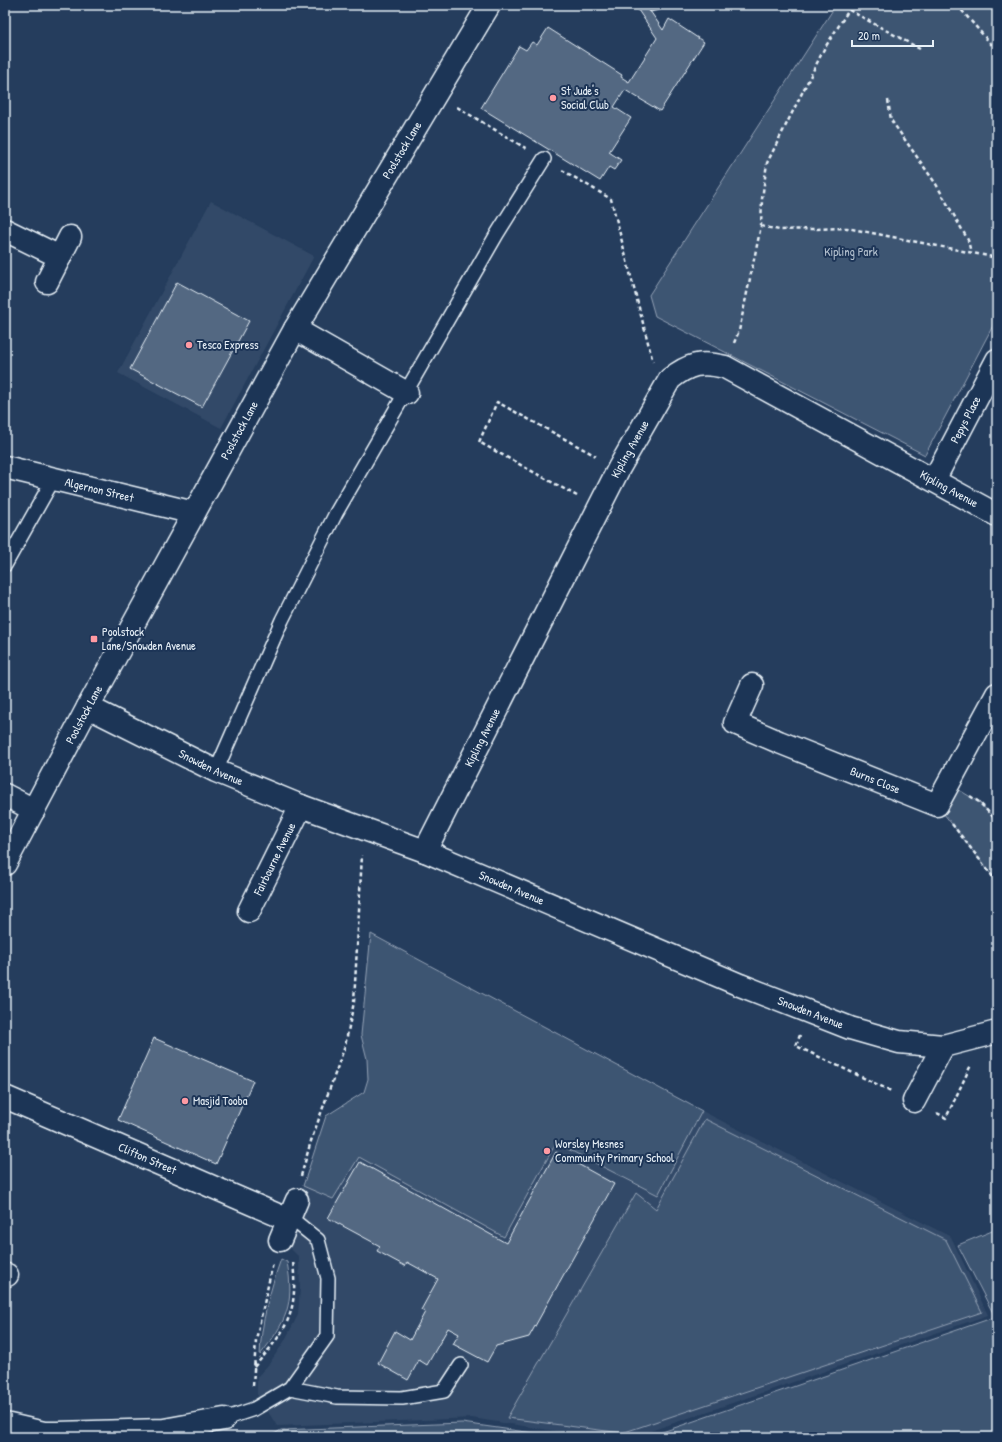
<svg xmlns="http://www.w3.org/2000/svg" width="1002" height="1442" viewBox="0 0 1002 1442" font-family="'Patrick Hand',sans-serif">
	<style>
		.built { fill: #334a68 }
		.green { fill: #3e5472; stroke: #93a2b5 }
		.building { fill: #536782; stroke: #e8f1f8 }
		.lines { fill: none; stroke-linecap: round; stroke-linejoin: round }
		.service-casing { stroke: #e8f1f8; stroke-width: 16 }
		.minor-casing { stroke: #e8f1f8; stroke-width: 25 }
		.secondary-casing { stroke: #e8f1f8; stroke-width: 25 }
		.path { stroke: #e8f1f8; stroke-width: 2.5; stroke-dasharray: 4 3; stroke-linecap: butt }
		.service { stroke: #1d3557; stroke-width: 13 }
		.minor { stroke: #1d3557; stroke-width: 22 }
		.secondary { stroke: #1d3557; stroke-width: 22 }
		.poi-dot { fill: #ff9aa2; stroke: #1d3557; stroke-width: 1.5 }
		.labels { text-anchor: middle; stroke-width: 4; stroke-linejoin: round; paint-order: stroke }
		.poi-label { font-size: 12px; fill: #e8f1f8; stroke: #1d3557; text-anchor: start }
		.street-label { font-size: 12px; fill: #e8f1f8; stroke: #1d3557 }
		.park-label { font-size: 12px; fill: #b5c2d0; stroke: #1d3557 }
	</style>
	<rect width="100%" height="100%" fill="#253d5d"/>
	<filter id="ink" filterUnits="userSpaceOnUse"><feTurbulence type="fractalNoise" baseFrequency=".025" numOctaves="2"/><feDisplacementMap in="SourceGraphic" scale="8" xChannelSelector="R" yChannelSelector="G"/><feConvolveMatrix kernelMatrix="1 2 1 2 8 2 1 2 1" color-interpolation-filters="sRGB"/></filter>
	<g filter="url(#ink)">
		<path class="built" d="M211,201l103,55 -93,172 -103,-55z
			M371,934l331,177 249,126 37,78 -355,122h-39l-122,-19 -195,8 -20,-32v-17l12,-13 15,-22 14,-27 2,-26 -1,-32 -12,-12 10,-22 6,-37 23,-70 38,-24 4,-13 -1,-20 -6,-24z"/>
		<path class="green" d="M836,5h161v313l-72,137 -270,-139 -6,-21z
			M949,784l30,18 18,19v61l-60,-77z
			M371,934l331,177 -44,84 -102,-52 -52,94 -145,-80 -26,42 -30,-13 23,-70 38,-24 4,-13 -1,-20 -6,-24z
			M705,1119l241,121 36,72 -360,121 -115,-15 129,-225 20,16z
			M997,1229v208h-349l347,-120 -37,-72z
			M281,1259l6,3c8,43 -1,60 -27,93 1,-32 10,-65 21,-96z
			M462,1423l100,14h-293l12,-7z"/>
		<path class="building" d="M646,5h36l-32,7z
			M646,5l17,25 6,-11 35,23 -44,69 -35,-21 -11,17 17,11 -22,34 12,8 -7,10 -5,-3 -9,14 -119,-73 38,-62 7,4 6,-8 5,3 11,-17 74,47 -1,2 8,5 28,-44 -19,-28z
			M177,282l72,39 -47,86 -72,-38z
			M154,1038l99,43 -37,83 -98,-44z
			M556,1152l58,32 -85,153 -33,9 -9,16 -34,-18 6,-10 -11,-6 -21,37 -8,-5 -11,20 -30,-17 17,-32 15,9 15,-28 -4,-2 17,-31 -31,-17 -2,4 -28,-15 3,-5 -52,-28 32,-56 146,81z"/>
		<g class="lines">
			<g class="service-casing">
				<path id="service" d="M5,565l49,-87
					M216,771l66,-151 54,-107 161,-279 47,-75
					M290,1388l47,9 65,1 42,-7 17,-26
					M224,1419l30,-10 36,-21 37,-52 1,-58 -10,-38 -21,-17 -8,-3"/>
			</g>
			<g class="minor-casing">
				<g id="minor">
					<path d="M5,230l55,27"/>
					<path d="M47,282l23,-45"/>
					<path d="M295,329l112,64"/>
					<path id="s1" d="M5,467l189,46"/>
					<path id="s2" d="M934,480l63,-120"/>
					<path id="s3" d="M752,685l-17,38 44,19 158,63 60,-111"/>
					<path id="s4" d="M88,707l128,64 85,35 124,45 315,134 110,43 49,14 44,4 54,-14"/>
					<path d="M5,795l29,15"/>
					<path id="s5" d="M425,851l194,-383 51,-89c19,-15 31,-18 55,-12l272,148"/>
					<path id="s6" d="M249,911l52,-105"/>
					<path id="s7" d="M5,1097l284,123"/>
					<path d="M914,1101l29,-55"/>
					<path d="M280,1240l17,-40"/>
					<path d="M5,1275h2"/>
					<path d="M5,1424l39,9h13l107,-3 60,-11"/>
				</g>
			</g>
			<g class="secondary-casing">
				<g id="secondary">
					<path id="s8" d="M5,864l83,-157 207,-378 194,-324"/>
				</g>
			</g>
			<path class="path" d="M957,5l40,46
				M849,10l71,39
				M888,100l3,20 45,64 32,56 3,13
				M457,107l70,42
				M562,170l49,29 42,163
				M761,226l18,4 68,-2 146,29 4,3
				M993,257l4,-35
				M734,343l5,-12 22,-105 1,-27 5,-36 57,-114 28,-44
				M577,496l-98,-54 18,-40 99,54
				M970,796l9,6 18,19
				M952,824l45,58
				M800,1035l-4,11 95,45
				M937,1113l9,5 25,-53
				M301,1176l10,-35 34,-95 9,-44 8,-147
				M254,1367c34,-39 44,-53 39,-106
				M253,1386l3,-46 17,-77"/>
			<use href="#service" class="service"/>
			<use href="#minor" class="minor"/>
			<use href="#secondary" class="secondary"/>
		</g>
	</g>
	<g class="poi-dot">
		<circle cx="553" cy="98" r="4"/>
		<circle cx="189" cy="345" r="4"/>
		<rect x="90" y="635" width="8" height="8" rx="2"/>
		<circle cx="185" cy="1101" r="4"/>
		<circle cx="547" cy="1151" r="4"/>
	</g>
	<g class="labels">
		<g class="poi-label">
			<text x="561" y="95">St Jude's<tspan x="561" dy="14">Social Club</tspan></text>
			<text x="197" y="349">Tesco Express</text>
			<text x="102" y="636">Poolstock<tspan x="102" dy="14">Lane/Snowden Avenue</tspan></text>
			<text x="193" y="1105">Masjid Tooba</text>
			<text x="555" y="1148">Worsley Mesnes<tspan x="555" dy="14">Community Primary School</tspan></text>
		</g>
		<g class="street-label">
			<text dy="4" stroke="none"><textPath href="#s8" startOffset="817">Poolstock Lane</textPath></text>
			<text dy="4" stroke="none"><textPath href="#s2" startOffset="68">Pepys Place</textPath></text>
			<text dy="4" stroke="none"><textPath href="#s8" startOffset="493">Poolstock Lane</textPath></text>
			<text dy="4" stroke="none"><textPath href="#s5" startOffset="451">Kipling Avenue</textPath></text>
			<text dy="4" stroke="none"><textPath href="#s5" startOffset="846">Kipling Avenue</textPath></text>
			<text dy="4" stroke="none"><textPath href="#s1" startOffset="97">Algernon Street</textPath></text>
			<text dy="4" stroke="none"><textPath href="#s8" startOffset="169">Poolstock Lane</textPath></text>
			<text dy="4" stroke="none"><textPath href="#s5" startOffset="127">Kipling Avenue</textPath></text>
			<text dy="4" stroke="none"><textPath href="#s4" startOffset="137">Snowden Avenue</textPath></text>
			<text dy="4" stroke="none"><textPath href="#s3" startOffset="193">Burns Close</textPath></text>
			<text dy="4" stroke="none"><textPath href="#s6" startOffset="58">Fairbourne Avenue</textPath></text>
			<text dy="4" stroke="none"><textPath href="#s4" startOffset="461">Snowden Avenue</textPath></text>
			<text dy="4" stroke="none"><textPath href="#s4" startOffset="785">Snowden Avenue</textPath></text>
			<text dy="4" stroke="none"><textPath href="#s7" startOffset="155">Clifton Street</textPath></text>
		</g>
		<g class="park-label">
			<text x="851" y="256">Kipling Park</text>
		</g>
	</g>
	<rect width="1002" height="1442" fill="none" stroke="#1d3557" stroke-width="20"/>
	<rect x="10" y="10" width="982" height="1422" fill="none" stroke="#e8f1f8" stroke-width="1.5" filter="url(#ink)"/>
	<path d="M852 40v6h81v-6" fill="none" stroke="#e8f1f8" stroke-width="2"/>
	<text x="858" y="40" font-size="12" fill="#e8f1f8" stroke="#1d3557" stroke-width="3" paint-order="stroke">20 m</text>
</svg>
